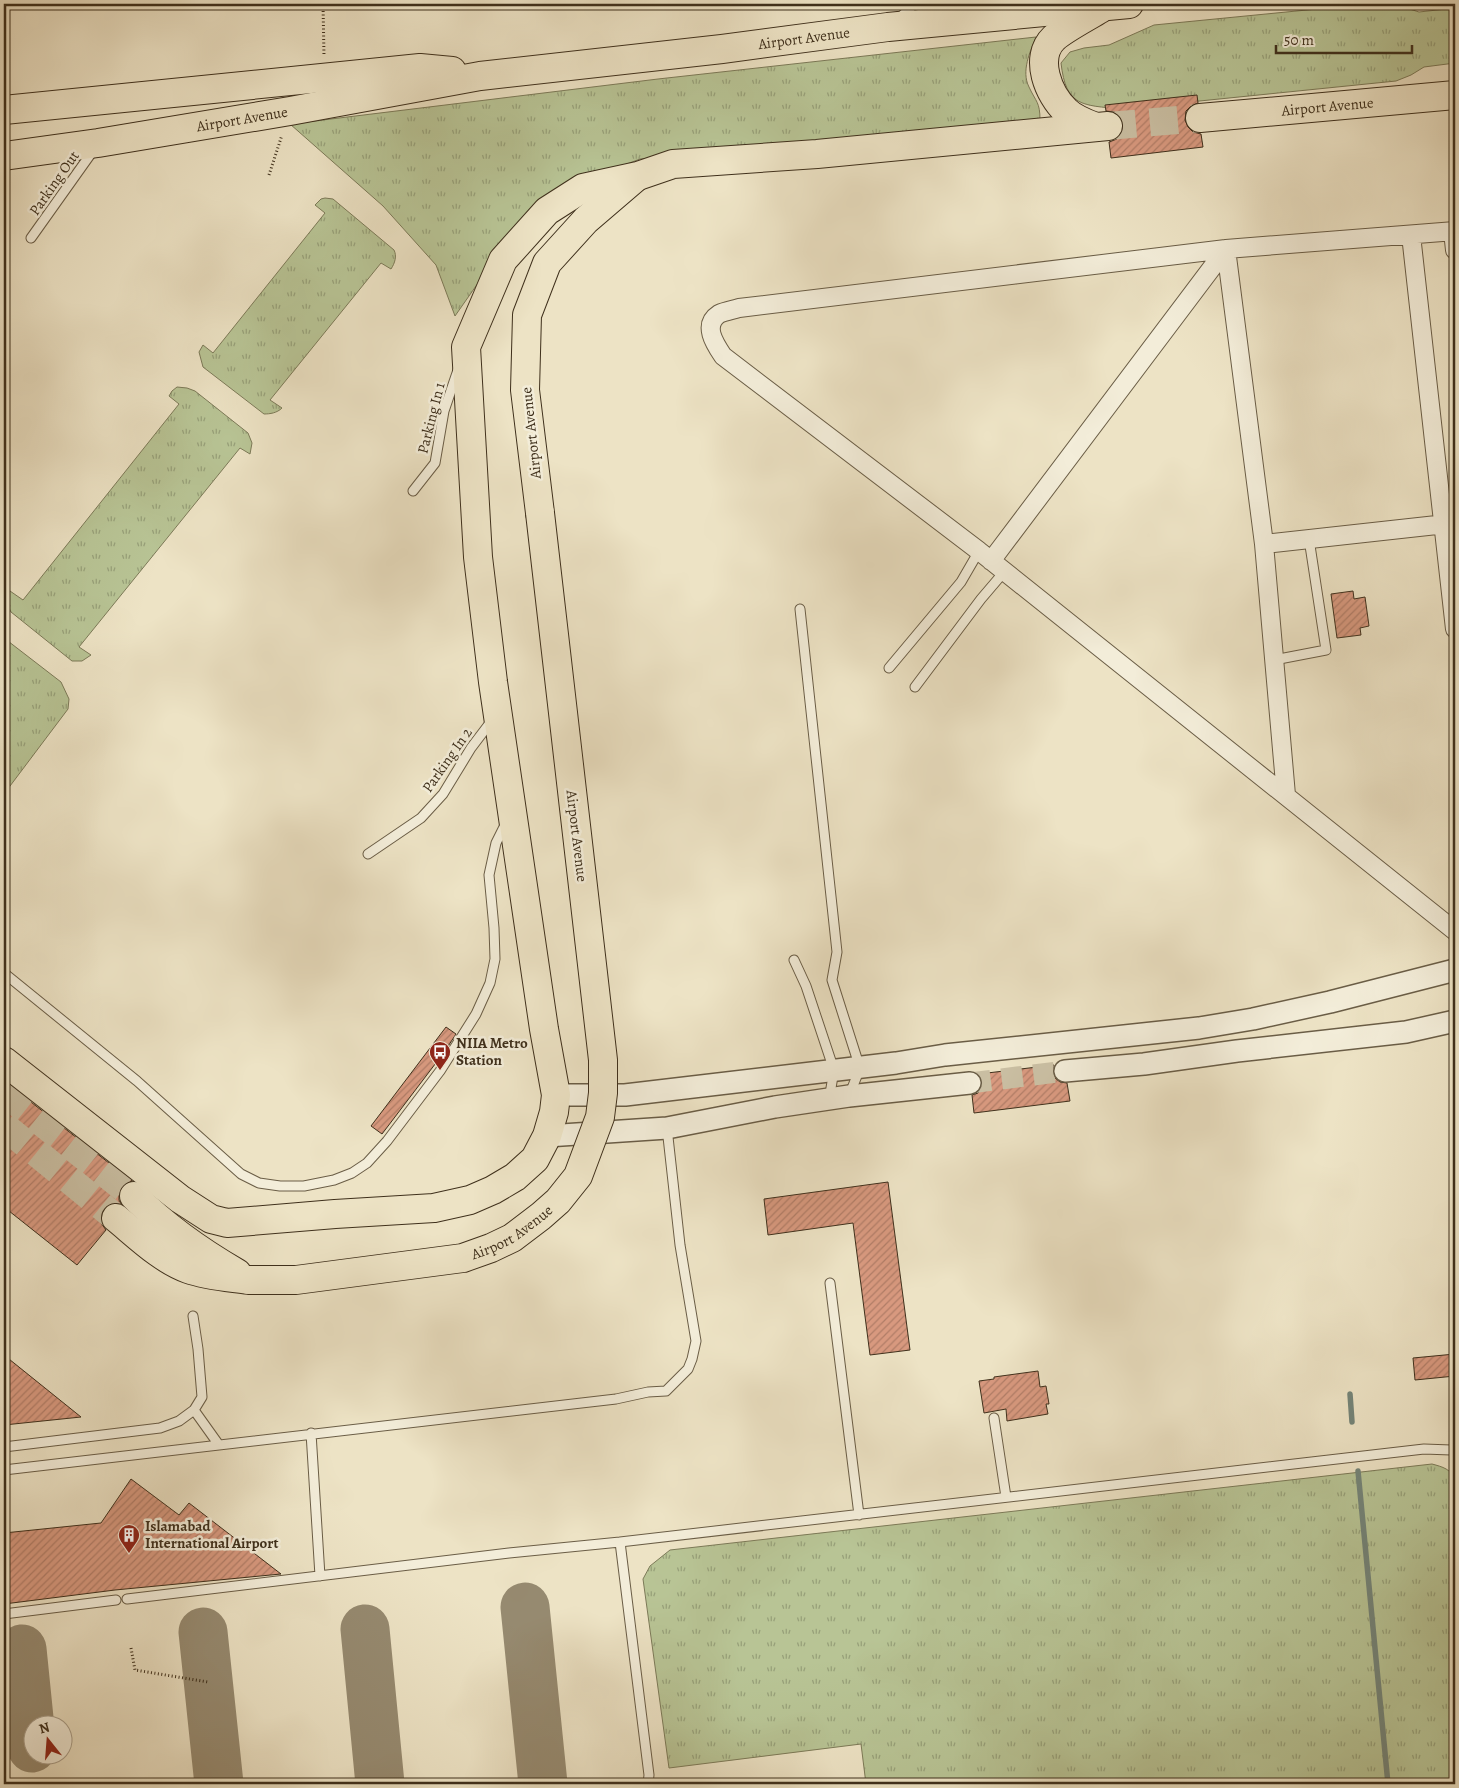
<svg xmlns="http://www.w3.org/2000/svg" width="1459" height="1788" viewBox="0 0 1459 1788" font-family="Alegreya,serif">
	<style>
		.grass { fill: url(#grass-tufts); stroke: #7c7a58 }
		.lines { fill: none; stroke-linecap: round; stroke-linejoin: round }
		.stream { stroke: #758579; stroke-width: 5.5 }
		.taxiway { stroke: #968a70; stroke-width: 49 }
		.building { fill: url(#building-hatch); stroke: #3f301c }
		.tertiary-tunnel { stroke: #cabfa3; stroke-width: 21; stroke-dasharray: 21 11; stroke-linecap: butt }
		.primary-tunnel { stroke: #cabfa3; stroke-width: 28; stroke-dasharray: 28 14; stroke-linecap: butt }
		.service-casing { stroke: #6a5d46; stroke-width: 11 }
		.minor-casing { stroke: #6a5d46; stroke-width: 20 }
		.tertiary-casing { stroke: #6a5d46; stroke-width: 24 }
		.primary-casing { stroke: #3f301c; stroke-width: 30 }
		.path { stroke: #3f301c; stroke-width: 3; stroke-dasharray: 1 2.5; stroke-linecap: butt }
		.service { stroke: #f3edd9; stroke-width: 9 }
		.minor { stroke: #f3edd9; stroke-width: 18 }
		.tertiary { stroke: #f3edd9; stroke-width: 21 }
		.primary { stroke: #ede3c5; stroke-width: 28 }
		.primary-bridge-casing { stroke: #3f301c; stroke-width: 30; stroke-linecap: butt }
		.primary-bridge { stroke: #ede3c5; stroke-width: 28 }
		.labels { text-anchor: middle; stroke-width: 5; stroke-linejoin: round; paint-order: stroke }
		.street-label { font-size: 15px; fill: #3f301c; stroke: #f3edd9 }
		.poi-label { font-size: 15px; font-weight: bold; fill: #3f301c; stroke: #f3edd9; text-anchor: start }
	</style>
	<defs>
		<pattern id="grass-tufts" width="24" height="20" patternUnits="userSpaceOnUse" patternTransform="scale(1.25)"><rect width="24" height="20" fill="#b8c495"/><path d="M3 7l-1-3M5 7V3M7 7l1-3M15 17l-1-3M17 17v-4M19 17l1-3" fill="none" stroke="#97a079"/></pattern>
		<pattern id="building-hatch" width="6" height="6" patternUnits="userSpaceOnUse" patternTransform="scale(1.25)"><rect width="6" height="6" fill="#d8997f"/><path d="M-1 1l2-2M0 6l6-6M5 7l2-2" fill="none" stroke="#b17d67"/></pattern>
	</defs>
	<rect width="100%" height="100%" fill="#ede3c5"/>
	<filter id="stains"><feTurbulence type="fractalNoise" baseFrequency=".004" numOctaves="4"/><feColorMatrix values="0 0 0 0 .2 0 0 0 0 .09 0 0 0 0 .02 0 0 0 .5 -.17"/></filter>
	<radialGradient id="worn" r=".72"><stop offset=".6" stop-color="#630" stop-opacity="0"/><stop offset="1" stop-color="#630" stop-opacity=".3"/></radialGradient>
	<path class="grass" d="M1368,4l29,1 22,7 36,-4v55l-31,4 -13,8 -15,6 -275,28c-39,-4 -55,-2 -60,-46l9,-11 14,-4 25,-3 45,-20z
		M1036,37c-6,15 -15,34 -7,50 7,15 11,15 11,33l-400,39 -53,20 -74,54 -58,83 -19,-51 -53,-59 -93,-82 368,-45z
		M325,198l8,1 61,51c3,6 1,13 -3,19l-10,-6 -111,137 12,8c-5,5 -12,6 -18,6l-61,-47 -4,-15 4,-7 10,8 112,-140 -10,-8 6,-6z
		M177,387l10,1 8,3 53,42 4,10 -2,11 -10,-6 -161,199 12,8 -9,6h-10l-61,-49c-4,-7 -4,-14 -1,-21l13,9 156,-196 -10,-8 3,-5z
		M4,638l57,44 8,17 -1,10 -64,85z
		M1432,1464c11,3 19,5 23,16v304h-589l-5,-40 -192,24 -26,-189 7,-13 20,-16z"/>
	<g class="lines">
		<path class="stream" d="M1350,1394l2,28
			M1358,1471l30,313"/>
		<path class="taxiway" d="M525,1607l18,177
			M365,1629l15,155
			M203,1632l16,152
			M22,1649l10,99"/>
	</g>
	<path class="building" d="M1197,95l1,8 -7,3 -5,5 -1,9 3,7 5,5 8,2 2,13 -92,11 -2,-16 8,-3 5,-6 1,-9 -2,-7 -6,-5 -9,-1 -1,-6z
		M1353,591l1,8 11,-2 4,29 -9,2 1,7 -24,3 -6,-44z
		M446,1027l10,7 -11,17 -63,83 -11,-8z
		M1054,1065l-1,7 2,6 5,4 7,1 3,18 -96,12 -2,-18 6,-2 4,-5v-6l-3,-8z
		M4,1081l128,100 -9,4 -4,7v8l2,4 -10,-1 -7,5 -3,7v8l5,7 -29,35 -73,-58z
		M888,1182l22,168 -40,5 -17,-132 -85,12 -4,-36z
		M1455,1354v22l-40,4 -2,-22z
		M4,1355l77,62 -77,8z
		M1038,1371l2,16 6,-1 3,18h-3l2,10 -41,7 -1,-12 -22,4 -5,-32 15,-2v-2z
		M131,1479l48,36 10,-12 92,71 -166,16 -111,14v-71l97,-10z"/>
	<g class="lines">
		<path class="tertiary-tunnel" d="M970,1083l95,-12"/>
		<path class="primary-tunnel" d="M1108,126l92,-8
			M4,1092l130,104
			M4,1126l112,92"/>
		<g class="service-casing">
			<path id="service" d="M898,19l17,-15
				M31,238l64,-90
				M413,491l22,-28 9,-52 14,-41
				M800,609l37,343 -5,28 28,88 -11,28
				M1274,660l52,-10 -17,-111
				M889,668l72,-86 18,-31
				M915,687l66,-88 23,-27
				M368,854l53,-36 22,-24 28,-46 22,-29
				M794,960l12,26 28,84 -5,30
				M4,973l133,108 104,93 18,9 21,3h24l30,-6 18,-7 15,-10 20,-22 53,-70 36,-57 14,-31 5,-24 -1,-31 -5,-53 7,-32 10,-20
				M830,1283l29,232
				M194,1410l25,35
				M994,1418l12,79
				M311,1433l9,143
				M4,1447l156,-19 19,-7 15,-11 8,-13 -4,-48 -5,-33
				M4,1470l612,-71 32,-7 18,-1 22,-22 4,-10 4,-18 -16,-96 -13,-117
				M620,1542l29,233 -1,9
				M127,1599l382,-46 111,-11 804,-93 27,1 4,2
				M4,1614l112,-14"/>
		</g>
		<g class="minor-casing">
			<path id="minor" d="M1453,231l2,19
				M1455,231l-229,18 -487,59c-6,2 -14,3 -20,6 -17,11 -4,30 4,42l256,195 476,380
				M1411,235l44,394
				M1226,249l38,295 22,251
				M1264,544l191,-21
				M991,561l235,-312"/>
		</g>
		<g class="tertiary-casing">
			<path id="tertiary" d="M1065,1071l79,-7 93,-13 169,-19 49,-11
				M556,1095h69l271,-32 49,-8 254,-27 54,-9 77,-17 125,-32
				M547,1136l120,-8 108,-21 74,-11 121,-13"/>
		</g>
		<g class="primary-casing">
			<g id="primary">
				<path d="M4,110l416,-42 32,3"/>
				<path id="s1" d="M1200,118l255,-23"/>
				<path d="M1096,127c-11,-4 -22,-8 -30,-16 -17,-16 -33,-53 -12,-73 10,-9 33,-21 46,-29"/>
				<path id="s2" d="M4,156l94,-13 192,-32 190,-35 242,-27 166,-22 241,-23"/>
				<path d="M540,513l-15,-123 2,-75 20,-52 39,-43 49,-42"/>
				<path d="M4,1061l176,138 31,20 16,4 108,-9 99,-6 36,-8 23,-10 22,-13 20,-18 12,-23 7,-24 2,-17 -12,-66 -51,-347 -15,-125 -12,-210 37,-87 44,-49 36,-23 55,-12 35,-12 144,-10 291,-28"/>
				<path d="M134,1196c31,31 65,55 103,77"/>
				<path d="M116,1218c22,18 45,41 72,51 20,7 40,8 61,11"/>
			</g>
		</g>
		<path class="path" d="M323,4l1,52
			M269,175l13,-40
			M131,1648l4,22 73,12"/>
		<use href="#service" class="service"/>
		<use href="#minor" class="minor"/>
		<use href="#tertiary" class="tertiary"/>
		<use href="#primary" class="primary"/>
		<g class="primary-bridge-casing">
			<g id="primary-bridge">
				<path id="s3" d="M249,1280h47l167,-22 28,-10 21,-10 29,-22 17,-15 20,-25 22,-59 3,-24v-33l-63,-547"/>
			</g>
		</g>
		<use href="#primary-bridge" class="primary-bridge"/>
	</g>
	<defs>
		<g id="bus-pin" transform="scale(1.125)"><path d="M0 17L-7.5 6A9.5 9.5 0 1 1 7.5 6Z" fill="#8f2418" stroke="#f3edd9"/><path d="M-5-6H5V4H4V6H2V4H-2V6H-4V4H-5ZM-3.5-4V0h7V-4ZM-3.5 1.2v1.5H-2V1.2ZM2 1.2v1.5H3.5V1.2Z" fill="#fff"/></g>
		<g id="building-pin" transform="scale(1.125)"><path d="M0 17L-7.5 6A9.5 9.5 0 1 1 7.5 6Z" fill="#8f2418" stroke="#f3edd9"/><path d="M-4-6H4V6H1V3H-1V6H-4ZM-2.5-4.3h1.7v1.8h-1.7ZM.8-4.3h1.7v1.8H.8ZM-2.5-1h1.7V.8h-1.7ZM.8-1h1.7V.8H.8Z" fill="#fff"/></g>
	</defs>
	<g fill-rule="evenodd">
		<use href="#bus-pin" x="440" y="1052"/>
		<use href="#building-pin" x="129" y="1535"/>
	</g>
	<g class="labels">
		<g class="street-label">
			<text dy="5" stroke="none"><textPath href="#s2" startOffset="809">Airport Avenue</textPath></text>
			<text dy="5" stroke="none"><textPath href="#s1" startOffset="128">Airport Avenue</textPath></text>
			<text dy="5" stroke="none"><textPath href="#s2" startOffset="241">Airport Avenue</textPath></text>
			<text transform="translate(54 183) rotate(-55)" y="5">Parking Out</text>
			<text transform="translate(431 418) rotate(-76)" y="5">Parking In 1</text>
			<text transform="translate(531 433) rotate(-96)" y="5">Airport Avenue</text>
			<text transform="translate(447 760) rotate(-55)" y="5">Parking In 2</text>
			<text transform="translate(577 836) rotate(83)" y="5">Airport Avenue</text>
			<text dy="5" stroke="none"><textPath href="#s3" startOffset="271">Airport Avenue</textPath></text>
		</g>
		<g class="poi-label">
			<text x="456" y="1048">NIIA Metro<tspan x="456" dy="17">Station</tspan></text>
			<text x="145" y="1531">Islamabad<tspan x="145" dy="17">International Airport</tspan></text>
		</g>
	</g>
	<rect width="1459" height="1788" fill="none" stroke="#ede3c5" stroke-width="20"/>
	<rect x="5" y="5" width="1449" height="1778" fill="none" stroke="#3f301c" stroke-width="2.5"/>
	<rect x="10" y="10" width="1439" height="1768" fill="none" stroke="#3f301c"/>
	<g transform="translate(48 1740) rotate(343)"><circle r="24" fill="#f3edd9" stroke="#aba18d"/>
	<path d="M0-4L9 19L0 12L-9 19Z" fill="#8f2418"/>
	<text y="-8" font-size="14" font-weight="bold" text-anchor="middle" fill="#3f301c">N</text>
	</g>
	<path d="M1276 45v8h136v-8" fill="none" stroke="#3f301c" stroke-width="2.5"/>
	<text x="1284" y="45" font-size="15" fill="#3f301c" stroke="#f3edd9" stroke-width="4" paint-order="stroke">50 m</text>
	<rect width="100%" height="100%" filter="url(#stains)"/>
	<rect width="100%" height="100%" fill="url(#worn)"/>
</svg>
